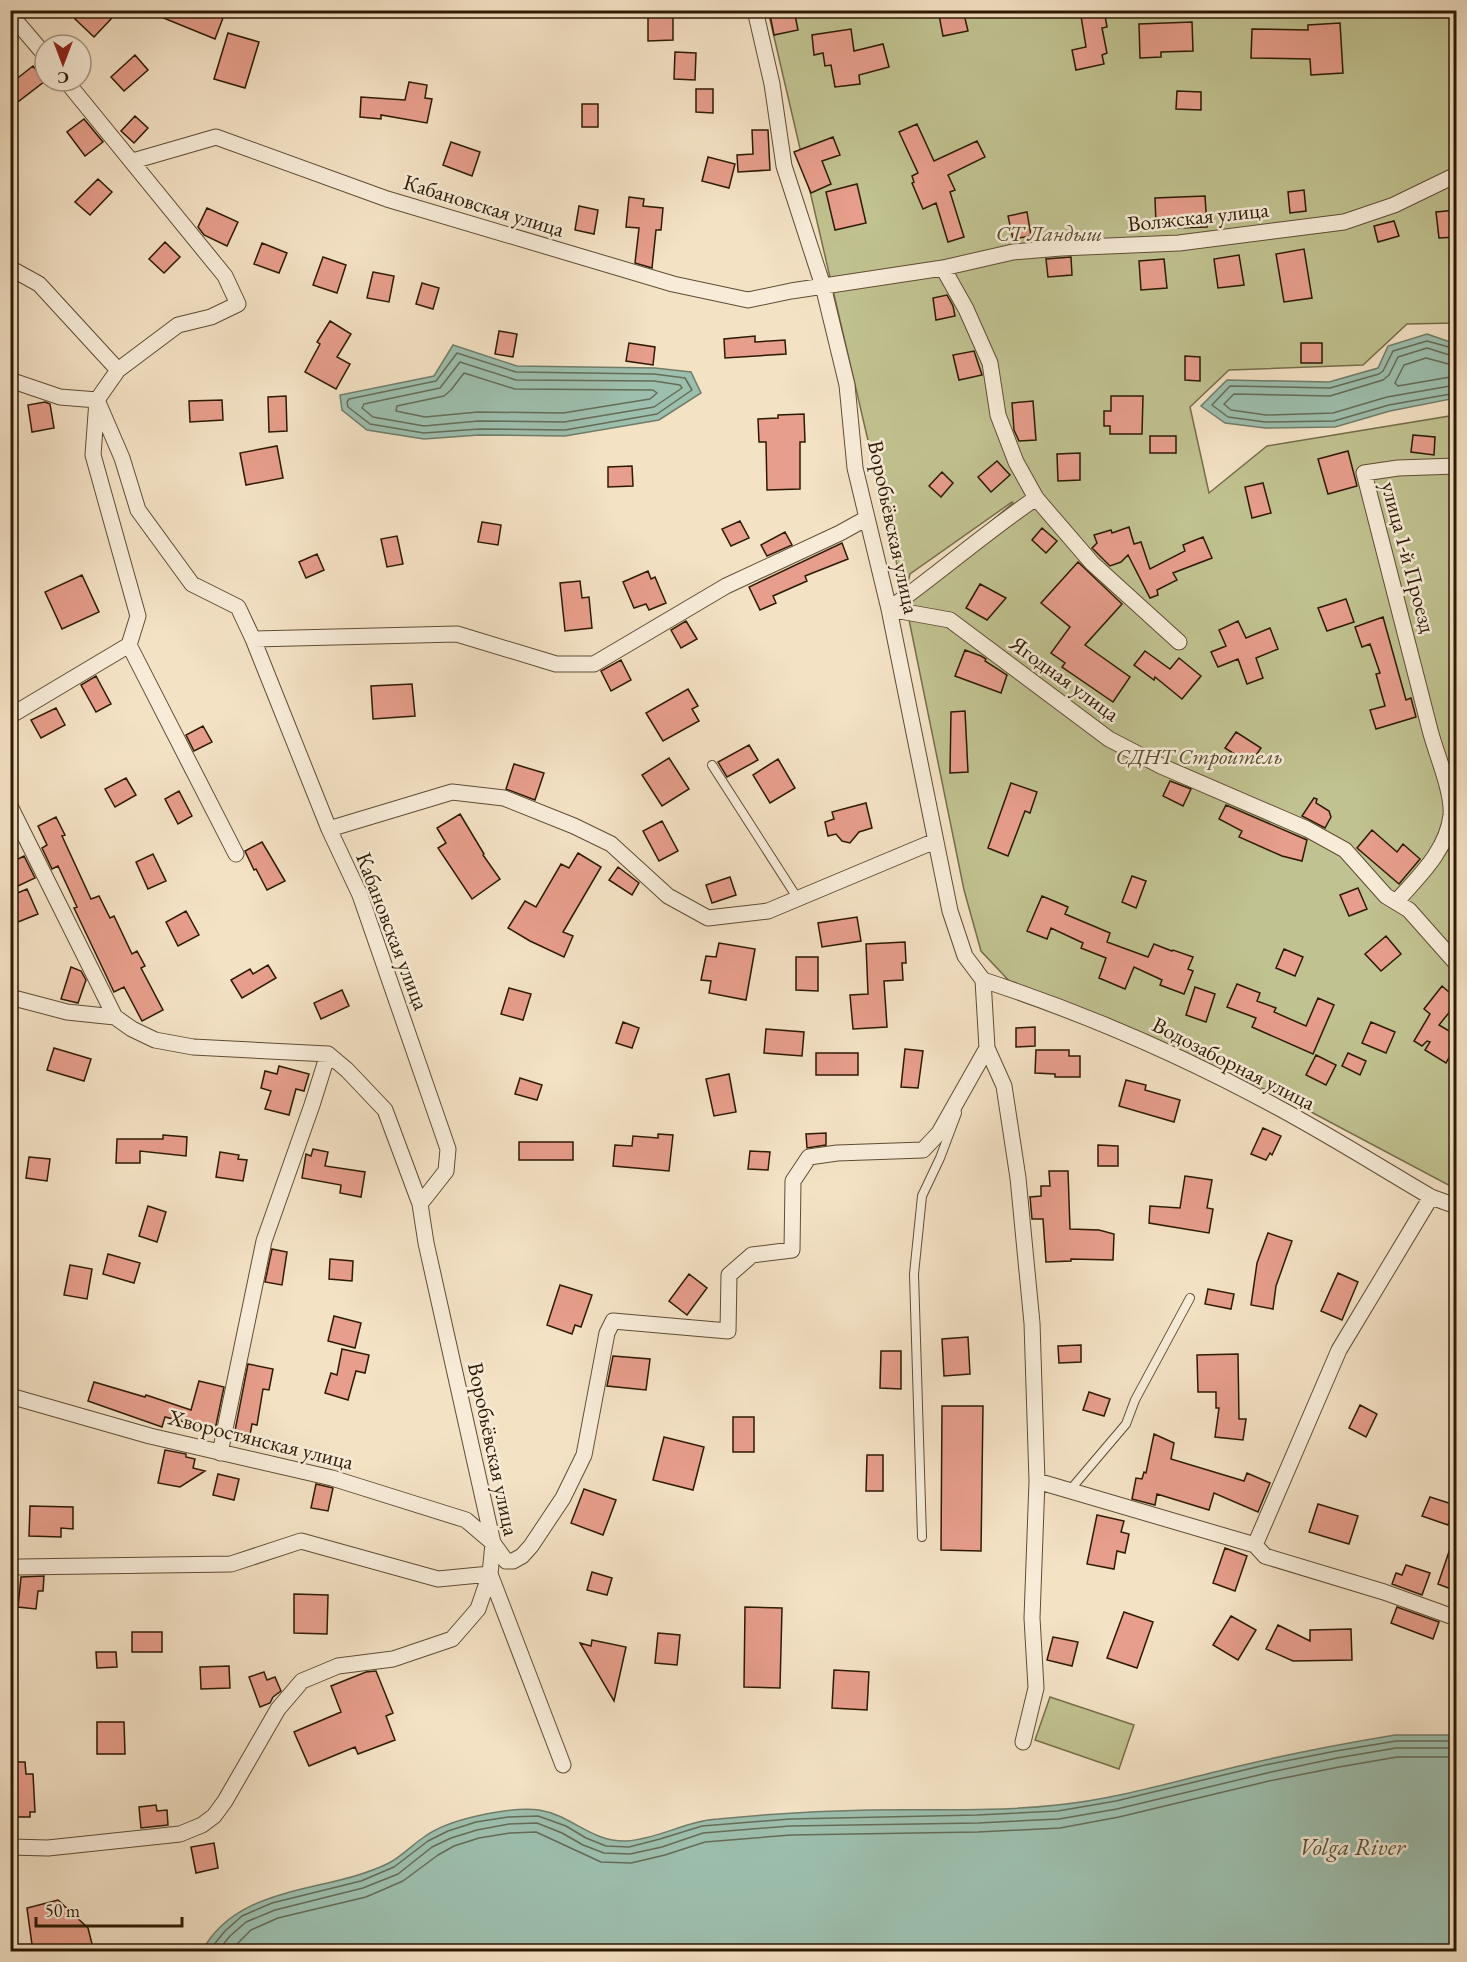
<svg xmlns="http://www.w3.org/2000/svg" width="1467" height="1962" viewBox="0 0 1467 1962" font-family="'EB Garamond',serif">
	<style>
		.green { fill: #c1c291; stroke: #776e4a; stroke-width: 1.5; fill-rule: evenodd }
		.water { fill: #9dbfae; stroke: #707d6a; stroke-width: 1.5 }
		.lines { fill: none; stroke-linecap: round; stroke-linejoin: round }
		.shore { stroke: #656c58; stroke-width: 1.5 }
		.building { fill: #e79e8c; stroke: #2d1a03; stroke-width: 1.5 }
		.lane-casing { stroke: #5f4c34; stroke-width: 10 }
		.street-casing { stroke: #5f4c34; stroke-width: 17 }
		.lane { stroke: #f8ecd9; stroke-width: 8 }
		.street { stroke: #f8ecd9; stroke-width: 15 }
		.labels { text-anchor: middle; stroke-width: 5; stroke-linejoin: round; paint-order: stroke }
		.street-label { font-size: 22px; fill: #2d1a03; stroke: #f8ecd9 }
		.park-label { font-size: 22px; font-style: italic; fill: #594c2e; stroke: #f8ecd9 }
		.water-label { font-size: 24px; font-style: italic; fill: #54543f; stroke: #f8ecd9 }
	</style>
	<rect width="100%" height="100%" fill="#f4e2c5"/>
	<filter id="stains"><feTurbulence type="fractalNoise" baseFrequency=".00333" numOctaves="4"/><feColorMatrix values="0 0 0 0 .2 0 0 0 0 .09 0 0 0 0 .02 0 0 0 .5 -.17"/></filter>
	<radialGradient id="worn" r=".72"><stop offset=".6" stop-color="#630" stop-opacity="0"/><stop offset="1" stop-color="#630" stop-opacity=".3"/></radialGradient>
	<path class="green" d="M768,11h688v312l-49,1 -44,41 -134,5 -39,37 19,86 58,-47 189,-31v774l-175,-93 -268,-111 -32,-34 -17,-61 -60,-295zM1012,502l1,1 -108,91 5,-20z
		M1050,1697l84,28 -15,44 -84,-29z"/>
	<path class="water" d="M1427,334l29,10v54l-66,13 -55,16 -70,1 -40,-5 -24,-17 26,-26 102,2 49,-14 10,-22z
		M453,345l64,21 138,2 36,4 10,21 -42,27 -94,16 -86,-1 -55,4 -57,-9 -25,-20 -2,-15 94,-19z
		M1395,1735h61v216h-1254c37,-68 125,-57 187,-88 13,-7 23,-18 35,-26 15,-11 35,-17 53,-21 18,-4 42,-9 62,-6 32,5 54,33 88,31 31,-2 59,-20 91,-22 50,-5 100,-8 150,-9 63,-1 126,2 189,-5 60,-6 119,-24 178,-38 53,-13 106,-23 160,-32z"/>
	<g class="lines">
		<path class="shore" d="M1456,349l-29,-8 -34,10 -10,20 -4,3 -49,14 -100,-2 -18,19 16,12 37,5 69,-1 55,-16 67,-12
			M457,353l59,19 138,2 31,4 7,12 -35,24 -92,16 -86,-1 -55,4 -54,-9 -22,-17 -1,-5 2,-3 87,-18z
			M1456,357l-29,-9 -29,9 -9,18 -6,5 -53,16 -96,-2 -10,10 7,6 35,5 67,-2 54,-16 69,-12
			M460,362l56,18 138,1 26,4 2,3 -28,19 -90,15 -86,-1 -54,5 -51,-9 -11,-9 2,-4 76,-16z
			M1456,366l-30,-8 -22,7 -9,18 3,3 58,-10
			M464,373l51,16 138,1 4,3 -7,6 -87,14 -85,-1 -53,5 -29,-6 1,-5 47,-10 7,-6z
			M208,1952l17,-21 17,-15 30,-13 89,-22 33,-14 34,-26 20,-10 28,-9 32,-5 30,-1 28,10 20,12 20,8 23,1 31,-8 42,-13 88,-7 187,-4 81,-4 58,-10 149,-36 71,-14 60,-10h60
			M217,1952l13,-16 16,-14 29,-12 88,-22 35,-14 34,-27 19,-9 26,-8 32,-6 28,-1 25,10 21,12 21,8 26,1 32,-7 41,-14 87,-7 188,-3 81,-4 58,-10 150,-36 70,-15 59,-10h60
			M229,1952l22,-22 27,-12 88,-21 37,-16 35,-26 16,-9 25,-8 31,-5 26,-1 65,30 30,1 34,-8 40,-13 86,-7 187,-3 82,-4 59,-11 150,-36 70,-14 58,-10h59"/>
	</g>
	<path class="building" d="M84,10h18l9,9 -17,18 -19,-18z
		M144,10h82l-11,29z
		M794,10l4,20 -24,5 -4,-20z
		M938,10h25l5,21 -25,5z
		M1080,10h24l3,17 -5,1 5,25 -5,2 2,9 -28,6 -4,-20 14,-3z
		M648,15h25v25l-25,1z
		M1192,22l1,29 -32,1v5l-21,1 -1,-34z
		M1340,23l3,50 -32,2 -1,-16 -59,-1 1,-29 56,1v-5z
		M851,29l3,22 29,-7 6,23 -30,8 1,9 -25,3 -4,-22 -6,1 -2,-13 -9,2 -2,-20z
		M228,33l31,9 -14,46 -31,-9z
		M675,52l21,1 -1,27 -21,-1z
		M135,55l13,15 -24,21 -13,-14z
		M33,66l12,15 -35,27v-24z
		M409,82l18,3 -2,13 7,1 -5,24 -46,-8v4l-21,-2 1,-20 44,3z
		M696,89h17v24l-17,-1z
		M1177,91l24,1v18l-25,-1z
		M582,104h16v23h-16z
		M135,116l13,12 -14,15 -13,-12z
		M84,119l19,23 -18,14 -18,-24z
		M917,124l17,37 43,-20 8,16 -37,18 7,15 -5,2 14,45 -16,5 -12,-39 -13,6 -11,-26 2,-1 -2,-6 6,-3 -19,-41z
		M752,130h16l2,40 -32,2 -1,-17 16,-1z
		M833,137l7,18 -18,6 9,23 -20,9 -17,-41z
		M451,142l29,10 -8,24 -29,-11z
		M708,157l27,7 -6,24 -27,-7z
		M98,179l14,13 -22,23 -15,-13z
		M857,184l9,39 -31,7 -9,-38z
		M1304,190l2,21 -16,2 -2,-21z
		M1205,196l2,31 -29,1v-6l-22,2 -1,-26z
		M629,197l15,2 -1,7 20,2 -2,22h-5l-4,38 -17,-5 4,-35 -13,-1z
		M579,206l19,4 -4,24 -19,-4z
		M207,208l31,14 -11,24 -23,-11 -6,-8z
		M1456,210v27l-17,1 -3,-26z
		M1027,212l4,24 -18,3 -5,-23z
		M1394,221l5,15 -21,6 -4,-16z
		M165,242l15,15 -16,16 -15,-14z
		M262,243l25,10 -8,20 -25,-9z
		M1304,249l8,49 -28,4 -8,-48z
		M1239,255l5,30 -26,3 -4,-29z
		M323,257l23,8 -9,28 -24,-8z
		M1071,257l1,18 -24,2 -2,-18z
		M1164,259l3,29 -26,2 -2,-29z
		M373,272l21,4 -5,26 -22,-4z
		M422,283l17,5 -6,21 -17,-5z
		M947,295l6,11 2,10 -19,4 -3,-22z
		M330,321l21,13 -14,23 13,7 -14,25 -31,-17 15,-28 -3,-2z
		M499,331l18,3 -4,23 -18,-3z
		M755,336v6l30,-2 1,14 -61,4 -1,-19z
		M629,343l26,4 -2,18 -27,-4z
		M1301,343h21v20h-21z
		M974,351l8,24 -23,5 -6,-25z
		M1185,356l15,1v24l-15,-1z
		M286,396l1,35 -18,1 -1,-35z
		M1111,396h32l-1,38h-32v-8h-6v-15h7z
		M222,400l1,20 -33,2 -1,-21z
		M1033,401l3,39 -17,1 -5,-11 -2,-27z
		M45,402l5,2 4,24 -22,4 -4,-27z
		M804,414l1,28h-5v47l-33,1 -1,-48h-7l-1,-23 20,-1v-3z
		M1413,435l22,2 -1,18 -23,-3z
		M1150,436h26v17h-26z
		M277,446l6,32 -37,7 -6,-32z
		M1348,451l9,35 -29,8 -10,-35z
		M1080,453v27l-22,1 -1,-27z
		M997,461l13,14 -19,17 -13,-15z
		M632,466l1,20 -25,1v-20z
		M942,472l11,11 -12,14 -12,-11z
		M1263,483l8,30 -19,5 -7,-31z
		M740,521l9,17 -18,8 -9,-17z
		M482,522l19,3 -3,20 -20,-3z
		M1129,527l5,17 7,-2 9,27 35,-18 -2,-6 20,-8 9,21 -39,15 4,7 -20,10 1,5 -8,3 -22,-43 -7,7 -11,4 -18,-18 5,-5 -3,-8 17,-5 1,3z
		M1042,528l15,13 -11,12 -14,-13z
		M785,532l7,13 -25,11 -6,-11z
		M397,536l6,28 -16,3 -6,-28z
		M842,543l6,16 -43,17 2,5 -34,15 3,7 -16,7 -11,-23z
		M317,554l7,16 -18,8 -7,-16z
		M1078,562l44,42 -37,41 45,32 -17,25 -51,-35 3,-4 -14,-10 19,-26 -29,-24z
		M648,571l3,8 4,-2 11,26 -17,7 -3,-6 -12,4 -11,-26z
		M82,575l17,37 -37,17 -17,-37z
		M580,581l2,17 7,-1 3,31 -27,3 -5,-48z
		M980,584l26,14 -19,22 -21,-12z
		M1346,599l8,23 -27,9 -9,-23z
		M1383,617l23,83 5,-2 5,19 -40,12 -6,-19 15,-4 -9,-32 4,-1 -10,-29 -8,3 -7,-20z
		M686,621l11,18 -16,9 -10,-18z
		M1238,621l8,17 24,-10 8,21 -22,9 7,20 -16,6 -9,-25 -20,8 -7,-15 15,-6 -7,-16z
		M965,650l16,6 5,3 -1,2 22,14 -6,18 -46,-17z
		M1145,651l25,18 9,-11 22,18 -19,23 -27,-22 -1,3 -20,-15z
		M621,660l10,20 -20,11 -10,-20z
		M96,676l15,28 -15,8 -15,-27z
		M412,684l3,32 -42,3 -2,-33z
		M688,689l10,17 -6,3 7,12 -36,20 -17,-28z
		M56,708l9,17 -24,13 -10,-18z
		M965,711l3,61 -18,1 1,-61z
		M203,726l9,16 -18,9 -8,-16z
		M1236,732l25,16 -11,16 -25,-16z
		M749,745l9,15 -31,17 -9,-15z
		M669,758l20,31 -27,17 -20,-31z
		M778,759l17,29 -25,15 -17,-28z
		M514,764l30,9 -9,27 -29,-11z
		M126,778l10,17 -21,12 -10,-18z
		M1170,781l21,8 -8,17 -20,-10z
		M1011,783l26,9 -7,21 -5,-2 -17,45 -20,-8z
		M179,791l13,25 -14,8 -13,-25z
		M1314,798l3,1 -1,4 13,8 2,6 -6,11 -23,-12z
		M866,803l6,25 -13,4 -9,11 -8,-2 -6,-7 -8,2 -3,-14 9,-3 -2,-7z
		M1226,805l81,35 -5,21 -20,-5 -43,-19 3,-6 -23,-12z
		M460,814l24,40 -1,1 17,24 -28,20 -34,-51 8,-5 -9,-15z
		M56,817l9,18 -3,1 29,63 8,-3 11,22 4,-2 18,38 5,-3 8,15 -4,2 22,42 -21,11 -18,-34 -10,5 -40,-84 3,-1 -19,-41 -6,3 -10,-21 5,-3 -9,-19z
		M662,821l16,30 -19,10 -16,-30z
		M1372,830l25,22 6,-8 17,15 -21,25 -42,-36z
		M262,842l23,39 -18,9 -11,-21 -2,1 -9,-19z
		M578,853l23,14 -38,65 10,4 -9,21 -34,-16 -22,-13 17,-27 11,6 25,-43 8,4z
		M153,854l13,27 -18,8 -12,-27z
		M24,856l11,22 -17,8 -8,-15v-8z
		M618,867l21,16 -7,12 -23,-15z
		M1132,876l14,5 -10,27 -14,-6z
		M730,877l6,18 -24,8 -6,-18z
		M1358,888l9,21 -18,7 -9,-21z
		M27,889l11,25 -20,8 -8,-17v-9z
		M1042,896l26,11 -3,7 45,19 -3,9 41,15 6,-13 18,7 1,-1 20,7 -5,12 5,2 -9,23 -24,-9 2,-5 -28,-13 -9,22 -26,-11 7,-20 -25,-10 2,-5 -32,-15 -4,11 -20,-8z
		M186,911l13,24 -21,11 -12,-24z
		M857,917l4,24 -39,6 -4,-24z
		M1386,936l15,18 -20,17 -16,-17z
		M905,942l1,21h-4l1,17 -19,1 3,46 -34,2 -3,-34 18,-1 -2,-50z
		M719,943l36,6 -9,51 -37,-7 2,-12 -10,-1 5,-24 10,1z
		M1284,949l19,8 -8,19 -19,-8z
		M796,957h22v34l-22,-1z
		M268,965l8,13 -34,20 -11,-18 19,-11 3,5z
		M71,967l10,4 5,9 -8,23 -17,-4z
		M1237,984l23,9 -3,8 19,7 -2,4 32,14 12,-28 16,7 -21,49 -61,-27 4,-9 -29,-11z
		M1442,986l14,12v6l-17,21 17,10v10l-10,18 -21,-13 5,-8 -3,-1 -5,5 -8,-5 16,-27 -6,-5z
		M1195,987l20,7 -9,28 -20,-7z
		M509,988l22,6 -8,26 -22,-6z
		M342,990l7,16 -28,13 -7,-16z
		M623,1022l16,6 -7,20 -16,-5z
		M1371,1022l24,10 -9,21 -24,-10z
		M1035,1027v19l-19,1v-19z
		M766,1029l38,3 -2,24 -38,-3z
		M54,1048l37,11 -7,22 -37,-11z
		M905,1049l18,2 -5,37 -17,-1z
		M1036,1050h33v6h11v21h-25v-3l-20,-1z
		M816,1053h42v22h-42z
		M1348,1053l18,8 -6,14 -18,-9z
		M1316,1055l20,10 -10,20 -20,-10z
		M279,1066l30,8 -5,17 -8,-2 -7,26 -24,-6 6,-18 -10,-3 4,-17 12,3z
		M729,1074l7,38 -22,4 -8,-37z
		M520,1078l22,7 -5,15 -22,-6z
		M1126,1080l20,5 -1,5 35,10 -6,22 -55,-16z
		M1263,1128l18,8 -9,19 -2,-2 -4,7 -15,-6z
		M826,1133v12l-19,3 -1,-14z
		M658,1134l15,1 -4,36 -56,-5 2,-21 17,1 1,-10 25,2z
		M163,1135l24,2 -1,19 -46,-5v12h-24l1,-24h46z
		M519,1142h54v18h-54z
		M1098,1145l20,1v20h-20z
		M313,1149l15,3 -3,14 40,6 -4,25 -21,-4 1,-8 -39,-7 4,-24 5,2z
		M750,1151l20,1 -2,18 -20,-1z
		M220,1152l19,3 -1,4 9,1 -4,21 -27,-4z
		M29,1157l21,2 -3,22 -21,-3z
		M1049,1171h19l2,58 29,1 15,4 -1,26 -42,-1v2l-25,1 -3,-43h-11l-2,-22 11,-1v-10h9z
		M1185,1176l27,4 -5,28 6,1 -4,24 -60,-10 1,-17 30,2z
		M148,1206l18,6 -9,30 -18,-6z
		M1268,1233l24,8 -16,45 -3,23 -22,-4 6,-42z
		M272,1249l15,3 -5,33 -17,-3z
		M108,1254l32,9 -6,20 -31,-9z
		M330,1259l23,2 -1,20 -23,-2z
		M70,1265l22,4 -5,30 -23,-4z
		M1338,1273l20,9 -16,38 -21,-9z
		M689,1274l18,14 -20,27 -18,-14z
		M560,1285l32,10 -11,32 -6,-2 -3,9 -25,-9z
		M1208,1289l26,5 -3,15 -26,-5z
		M334,1316l27,7 -6,25 -27,-7z
		M968,1337l2,37 -26,2 -2,-37z
		M1081,1345v17l-22,1 -1,-17z
		M342,1349l27,6 -4,18 -9,-2 -8,29 -23,-7 6,-20 6,2z
		M881,1351h20v38l-21,-1z
		M1238,1354l1,65h7l-3,21 -28,-3 4,-29h-3v-16h-18l-1,-37z
		M613,1356l37,3 -4,31 -39,-4z
		M248,1364l25,5 -4,21 -6,-1 -6,36 -5,-1 -3,16 -15,-4z
		M199,1381l25,6 -9,43 -50,-13 -3,10 -74,-26 6,-19 51,15 1,-2 45,15z
		M1089,1392l21,7 -6,17 -21,-6z
		M1360,1405l17,9 -11,23 -17,-9z
		M942,1406h41l-2,145 -40,-1z
		M733,1417h21v35h-21z
		M1154,1434l20,9 -3,16 73,22 3,-8 23,10 -12,29 -44,-19 -5,17 -52,-16 -2,11 -23,-6 4,-21 6,1 2,-7 2,1z
		M664,1437l40,10 -11,43 -40,-10z
		M165,1450l21,4v3l9,2 -2,9 12,3 -25,16 -22,-4z
		M867,1455h16v36h-17z
		M218,1474l21,5 -5,21 -21,-5z
		M316,1484l17,4 -5,23 -17,-3z
		M584,1489l32,11 -13,35 -32,-12z
		M1430,1497l25,8 -7,20 -26,-9z
		M1318,1504l40,12 -9,28 -40,-12z
		M30,1506l43,1v22l-12,-1v9l-32,-1z
		M1097,1515l27,6 -3,11 8,2 -4,19 -8,-2 -3,18 -27,-5z
		M1454,1537h2v54l-18,-7z
		M1225,1548l22,8 -12,35 -22,-8z
		M1406,1565l24,8 -8,22 -30,-11 4,-11 6,2z
		M592,1572l20,6 -5,17 -20,-5z
		M44,1576l-1,15h-5l-2,18 -18,-2 3,-30z
		M294,1594l34,1 -1,39 -33,-1z
		M745,1607l37,1 -2,80 -36,-1z
		M1397,1607l42,15 -6,17 -42,-16z
		M1124,1612l29,10 -16,46 -30,-10z
		M1231,1616l25,14 -18,30 -25,-15z
		M1278,1625l32,16v-11l41,-1 1,31 -59,1 -27,-12z
		M132,1632h30v20h-30z
		M658,1633l22,2 -3,30 -22,-2z
		M1053,1637l25,5 -6,24 -25,-6z
		M592,1640l34,7 -12,54 -34,-58 11,3z
		M96,1652h20l1,15 -20,1z
		M229,1666l1,22 -29,1 -1,-22z
		M834,1670l35,2 -2,38 -35,-2z
		M376,1671l17,42 -7,3 9,24 -37,14 -3,-7 -46,19 -15,-34 47,-20 -10,-26 35,-14z
		M264,1672l3,8 8,-3 6,14 -8,6 -3,6 -10,4 -11,-30z
		M97,1722h27l1,32h-28z
		M10,1762h15l1,12h7l2,38h-5v5h-20z
		M156,1805l1,6 10,-1 1,15 -27,3 -2,-21z
		M214,1843l4,25 -22,5 -5,-26z
		M58,1900l30,28 6,24h-61l-6,-44z"/>
	<g class="lines">
		<g class="lane-casing">
			<path id="lane" d="M712,765l86,134
				M1070,1490l56,-66 9,-24 55,-102
				M922,1537l-8,-263 8,-78 18,-38 17,-45"/>
		</g>
		<g class="street-casing">
			<path id="street" d="M755,10l17,74 12,82 39,120 24,99 8,83 34,141 61,302 15,45 18,24
				M10,14l35,41
				M66,81l159,195 13,28 -27,13 -33,8 -60,45 -21,30 25,58 16,52 54,74 46,23 15,32 76,190 31,66 88,254 -2,22 -26,33
				M133,161l83,-24 171,62 286,85 75,16 43,-9 152,-23 70,-16 48,-4 118,-5 165,-21 50,-17 62,-30
				M10,268l29,16 79,86
				M943,268l23,41 24,54 8,52 18,47 20,36 56,65 87,79
				M10,380l50,17 37,3 -4,55 45,161 -9,29 107,209
				M889,609l61,11 159,119 52,27 146,63 38,21 41,46 23,14 47,53
				M889,609c50,-36 96,-76 147,-111
				M253,639l204,-5 99,30h38l132,-78 114,-53 27,-15
				M10,716l119,-71
				M10,806l105,211
				M329,829l123,-37 52,6 70,28 37,18 57,52 40,22 60,-7 167,-70
				M1396,902c22,-25 51,-51 55,-87 2,-23 -15,-61 -21,-85 -22,-85 -44,-171 -66,-257l34,-5 58,-2
				M983,980l4,68 17,38 14,92 14,145 5,158 -5,137 4,70 -13,54
				M983,980c101,33 200,76 294,127 52,28 103,60 154,90l25,9
				M10,997l57,15 48,5 17,12 23,11 38,7 135,7 19,16 38,40 35,94 6,39 67,300 -3,31 73,191
				M10,1396l140,40 182,42 134,42 27,23 13,18h7l9,-5 9,-10 32,-48 21,-43 23,-122 6,-12 115,10 1,-56 23,-20 40,-5 1,-69 16,-24 28,-4 86,-3 16,-17 48,-85
				M220,1453l44,-212 48,-136 16,-51
				M1037,1481l218,64 10,11 119,36 72,26
				M1255,1545l84,-195 92,-153
				M10,1847l38,1 132,-14 22,-9 12,-9 11,-15 53,-92 24,-28 36,-15 55,-7 59,-20 26,-30 12,-35 -52,5 -137,-38 -70,23 -211,3"/>
		</g>
		<use href="#lane" class="lane"/>
		<use href="#street" class="street"/>
	</g>
	<g class="labels">
		<g class="street-label">
			<text transform="translate(484 205) rotate(17)" y="8">Кабановская улица</text>
			<text transform="translate(1198 216) rotate(-6)" y="8">Волжская улица</text>
			<text transform="translate(894 527) rotate(78)" y="8">Воробьёвская улица</text>
			<text transform="translate(1409 557) rotate(75)" y="8">улица 1-й Проезд</text>
			<text transform="translate(1065 678) rotate(36)" y="8">Ягодная улица</text>
			<text transform="translate(393 931) rotate(69)" y="8">Кабановская улица</text>
			<text transform="translate(1234 1063) rotate(27)" y="8">Водозаборная улица</text>
			<text transform="translate(261 1439) rotate(14)" y="8">Хворостянская улица</text>
			<text transform="translate(494 1449) rotate(78)" y="8">Воробьёвская улица</text>
		</g>
		<g class="park-label">
			<text x="1049" y="241">СТ Ландыш</text>
			<text x="1199" y="764">СДНТ Строитель</text>
		</g>
		<g class="water-label">
			<text x="1352" y="1855">Volga River</text>
		</g>
	</g>
	<rect width="1467" height="1962" fill="none" stroke="#f4e2c5" stroke-width="36"/>
	<rect x="12" y="12" width="1443" height="1938" fill="none" stroke="#2d1a03" stroke-width="3"/>
	<rect x="18" y="18" width="1431" height="1926" fill="none" stroke="#2d1a03" stroke-width="1.5"/>
	<g transform="translate(63 63) rotate(180)"><circle r="28" fill="#f8ecd9" stroke="#a79883" stroke-width="1.5"/>
	<path d="M0-4.5L10 22L0 15L-10 22Z" fill="#8f2418"/>
	<text y="-9" font-size="16" font-weight="bold" text-anchor="middle" fill="#2d1a03">С</text>
	</g>
	<path d="M36 1917v9h146v-9" fill="none" stroke="#2d1a03" stroke-width="3"/>
	<text x="45" y="1917" font-size="18" fill="#2d1a03" stroke="#f8ecd9" stroke-width="4.5" paint-order="stroke">50 m</text>
	<rect width="100%" height="100%" filter="url(#stains)"/>
	<rect width="100%" height="100%" fill="url(#worn)"/>
</svg>
